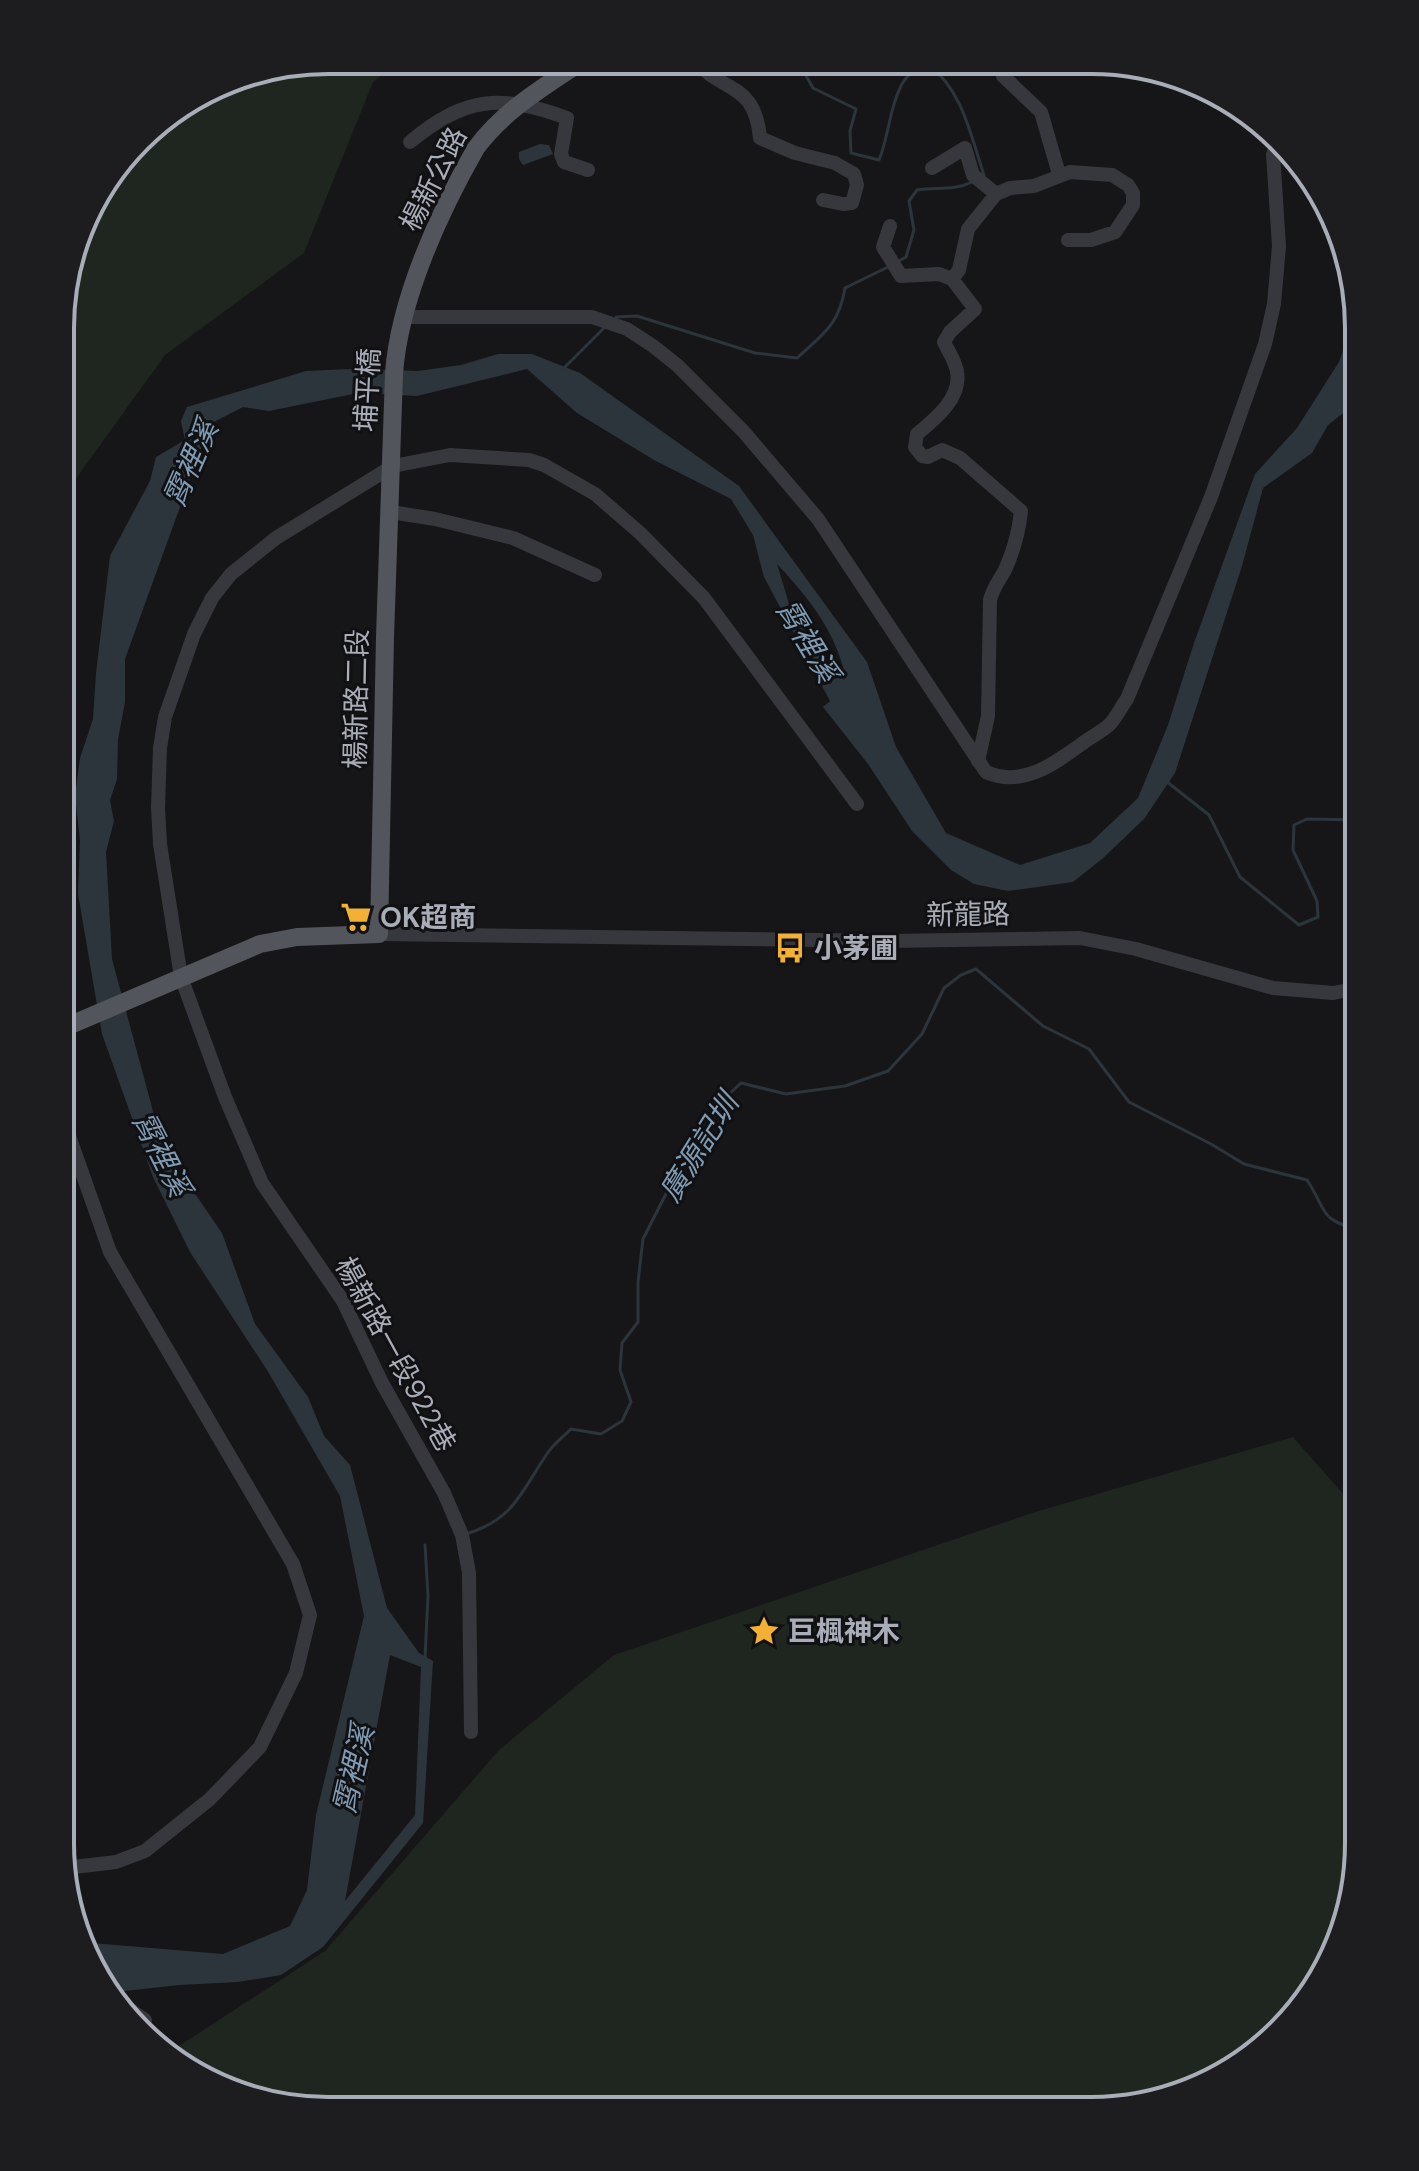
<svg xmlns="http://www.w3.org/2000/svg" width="1419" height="2171" viewBox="0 0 1419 2171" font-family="'DM Sans','Noto Sans TC',sans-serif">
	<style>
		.green { fill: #1e261f }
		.water { fill: #2c353c; fill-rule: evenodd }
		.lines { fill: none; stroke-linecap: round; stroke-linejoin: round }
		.stream { stroke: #2c353c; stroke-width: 3 }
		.minor { stroke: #37383d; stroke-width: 14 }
		.major { stroke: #53555c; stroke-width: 18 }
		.labels { text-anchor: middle; stroke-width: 6; stroke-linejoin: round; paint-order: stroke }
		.street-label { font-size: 28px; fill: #a8adb8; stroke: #111113 }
		.poi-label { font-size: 28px; font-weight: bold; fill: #a8adb8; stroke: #111113; text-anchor: start }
		.water-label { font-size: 30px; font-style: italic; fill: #7f9bb3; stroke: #111113 }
		.rim { fill: none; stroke: #a8adb8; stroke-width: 4 }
	</style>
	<rect width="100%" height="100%" fill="#161618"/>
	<path class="green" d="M328,60h74l-29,22 -69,171 -139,102 -103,143v-204l26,-85 63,-82 62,-39 5,1 8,-9z
		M1293,1437l66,75 -1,349 -19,84 -35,61 -110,84 -103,21 -797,-2 -129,-54 160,-104 174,-201 115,-95 418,-142z"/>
	<path class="water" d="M540,144l9,1 4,9 -30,11 -4,-6v-7z
		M1356,313l3,15v64l-12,18 -19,15 -16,28 -49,35 -21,78 -67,207 -31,46 -42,40 -29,23 -65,9 -34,-7 -23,-14 -39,-39 -44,-67 -45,-57 7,-6 -66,-124 -11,-42 -22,-36 -77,-39 -77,-47 -50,-44 -110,27 -59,-3 -89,18 -26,-4 -33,17 -85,235v43l-7,37 -1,40 -7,21 4,21 -8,31 6,107 42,156 20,48 48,70 33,91 53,73 16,39 26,29 37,143 32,45 14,8 -10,162 -100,124 -42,28 -43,7 -59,3 -63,7 -36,-50 143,12 67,-28 17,-36 9,-75 48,-199 -24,-120 -73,-126 -77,-118 -37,-75 -51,-143 -24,-140 2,-54 -5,-44 5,-38 13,-39 3,-46 14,-117 40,-75 6,-24 29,-17 -4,-19 6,-14 119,-36 45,-2 67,2 43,-6 37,-11h34l48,19 159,113 128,176 29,85 50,86 74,32 70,-22 48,-45 30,-73 26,-82 61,-169 42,-46 42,-66zM777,564c29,31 54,61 66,103l-14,3 -39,-63zM390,1655l31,12 -6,148 -70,86z"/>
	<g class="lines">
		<path class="stream" d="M752,61l10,9 15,-3 27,5 9,16 43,21 -6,22 1,22 28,7c10,-24 10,-51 22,-74 3,-7 11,-14 16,-20l12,-1c34,26 42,72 55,110l-2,1
			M899,261l7,-4 8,-27 -5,-29 8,-11c20,-3 37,1 55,-8
			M616,317l21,-1 118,37 42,5c26,-24 42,-33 48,-70l43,-21
			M563,369l40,-40
			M1166,781l43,34 31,62 59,48 19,-8 -1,-16 -24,-51 1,-25 13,-6 52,1
			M466,1534c50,-15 56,-45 83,-83 6,-8 15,-15 22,-22l30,5 21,-13 9,-19 -11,-32 2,-27 16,-21v-40l5,-43 30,-59 54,-84 14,-13 45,11 59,-8 43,-15 34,-37 22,-46 17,-13 15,-6 67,57 46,23 40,53 82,42 33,20 63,16c21,32 11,39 52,50
			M425,1545l3,51 -3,61"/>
		<path class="minor" d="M695,61c28,32 60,21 65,77l35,15 40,10 19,11 3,11 -5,18 -9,1 -20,-4
			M1010,62l-7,14 38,36 18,62
			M1107,62v1
			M410,142c55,-46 91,-48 157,-24l-6,36 3,8 24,8
			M932,168l33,-20 8,27 23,19
			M890,226l-7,21 18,29 38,-2 13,5 23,30 -25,23 -6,10c4,9 12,20 13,30 5,26 -23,48 -40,62l-2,13 7,9 6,1 14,-7 18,8 61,53c-2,20 -8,41 -16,59 -6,11 -12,18 -15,30l-2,116 -10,45
			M952,279l7,-9 9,-41 28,-35 14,-6 24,-2 36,-14 42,3 16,10 5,8v12l-18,27 -24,8h-23
			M402,317h190l35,12 26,17 24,19 66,66 75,88 168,253c36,16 68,-8 97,-29 8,-6 18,-11 26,-18 7,-7 12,-18 18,-26l84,-202 54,-153 9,-40 5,-58 -6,-92 4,-9
			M391,512l44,7 78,19 82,37
			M379,934l510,7 191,-3 56,11 137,39 60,5 26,-5
			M61,1113l49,139 183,312 17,51 -14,58 -36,74 -50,52 -65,52 -29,11 -51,6
			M471,1732l-2,-159 -7,-38 -18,-42 -62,-110 -39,-82 -81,-118 -37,-86 -44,-120 -21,-133 -2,-36 2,-60 5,-31 29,-83 18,-36 19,-24 45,-36 117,-72 57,-11 79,5 15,5 51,29 45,39 64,65 153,206
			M129,2009l16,11 -4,4"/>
		<path class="major" d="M61,1029l199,-85 37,-7 82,-3 6,-297 9,-263c5,-74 45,-161 82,-226 29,-39 67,-60 106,-87"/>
	</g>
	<defs>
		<g id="supermarket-bare" transform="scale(2.4)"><path d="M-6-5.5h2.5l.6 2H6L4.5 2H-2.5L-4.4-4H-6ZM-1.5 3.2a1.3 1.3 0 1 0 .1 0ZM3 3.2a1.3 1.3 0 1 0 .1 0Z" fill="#f2b134" stroke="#111113" stroke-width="2.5" paint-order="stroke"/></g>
		<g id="bus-bare" transform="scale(2.4)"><path d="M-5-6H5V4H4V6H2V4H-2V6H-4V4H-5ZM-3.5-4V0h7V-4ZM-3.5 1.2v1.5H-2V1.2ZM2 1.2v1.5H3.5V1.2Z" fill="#f2b134" stroke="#111113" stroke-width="2.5" paint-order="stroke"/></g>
		<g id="sight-bare" transform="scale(2.4)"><path d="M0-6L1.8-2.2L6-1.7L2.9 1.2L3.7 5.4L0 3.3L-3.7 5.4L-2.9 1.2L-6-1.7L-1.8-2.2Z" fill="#f2b134" stroke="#111113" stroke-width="2.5" paint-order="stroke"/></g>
	</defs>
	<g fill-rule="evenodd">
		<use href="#supermarket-bare" x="356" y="917"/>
		<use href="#bus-bare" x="790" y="948"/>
		<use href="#sight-bare" x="764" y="1631"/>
	</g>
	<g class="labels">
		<g class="street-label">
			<text transform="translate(433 179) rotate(-63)" y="10">楊新公路</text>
			<text transform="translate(367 390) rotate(-87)" y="10">埔平橋</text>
			<text transform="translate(356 699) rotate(-89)" y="10">楊新路二段</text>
			<text transform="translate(968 914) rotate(-1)" y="10">新龍路</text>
			<text transform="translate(396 1354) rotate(61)" y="10">楊新路一段922巷</text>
		</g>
		<g class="poi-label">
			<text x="380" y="927">OK超商</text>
			<text x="814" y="958">小茅圃</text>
			<text x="788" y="1641">巨楓神木</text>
		</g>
		<g class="water-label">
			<text transform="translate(191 464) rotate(-66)" y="10">霄裡溪</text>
			<text transform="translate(807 641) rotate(59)" y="10">霄裡溪</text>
			<text transform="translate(699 1148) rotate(-58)" y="10">廣源記圳</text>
			<text transform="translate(161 1154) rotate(63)" y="10">霄裡溪</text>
			<text transform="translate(354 1770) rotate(-77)" y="10">霄裡溪</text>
		</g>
	</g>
	<path d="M0 0H1419V2171H0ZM328 74H1091A254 254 0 0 1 1345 328V1843A254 254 0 0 1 1091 2097H328A254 254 0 0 1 74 1843V328A254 254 0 0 1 328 74Z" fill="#1d1d20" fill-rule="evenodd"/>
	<path class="rim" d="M328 74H1091A254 254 0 0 1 1345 328V1843A254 254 0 0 1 1091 2097H328A254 254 0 0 1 74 1843V328A254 254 0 0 1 328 74Z"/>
</svg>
